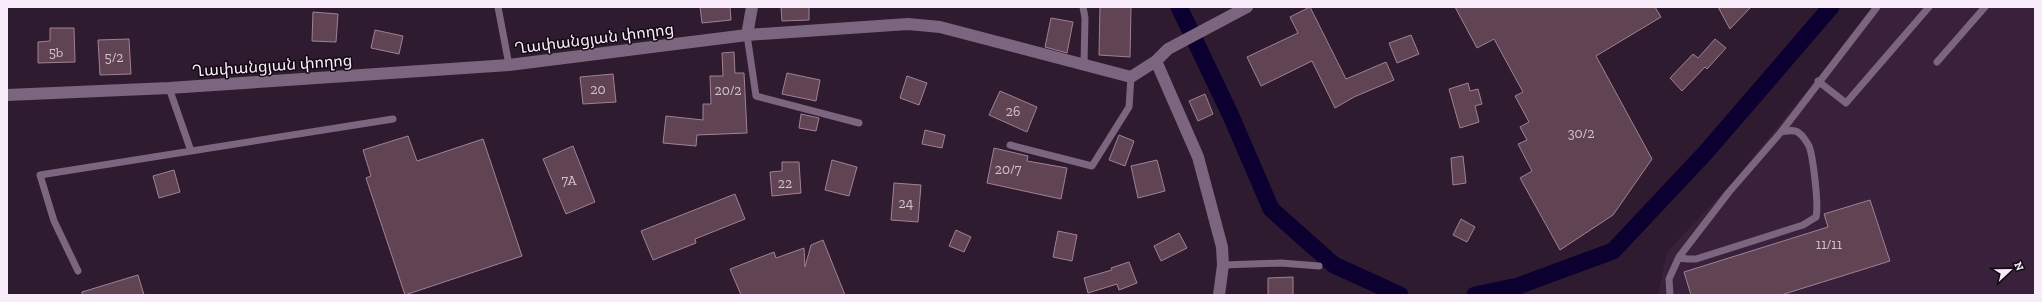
<svg xmlns="http://www.w3.org/2000/svg" width="2042" height="302" viewBox="0 0 2042 302" font-family="'Zilla Slab','Noto Sans Armenian',serif">
	<style>
		.built { fill: #39213b }
		.lines { fill: none; stroke-linecap: round; stroke-linejoin: round }
		.canal { stroke: #0c0030; stroke-width: 17 }
		.building { fill: #604454; stroke: #a18194 }
		.lane { stroke: #7c657e; stroke-width: 7 }
		.street { stroke: #7c657e; stroke-width: 12 }
		.labels { text-anchor: middle; stroke-width: 3; stroke-linejoin: round; paint-order: stroke }
		.number-label { font-size: 14px; fill: #d3c2d0 }
		.street-label { font-size: 16px; fill: #f9ecfa; stroke: #120912 }
	</style>
	<rect width="100%" height="100%" fill="#2e1b30"/>
	<path class="built" d="M1875,7h160v288h-377l9,-43 64,-68z"/>
	<g class="lines">
		<path class="canal" d="M1179,7l52,109 40,93 63,56 66,30
			M1475,295l43,-9 95,-35 94,-100 124,-144"/>
	</g>
	<path class="building" d="M700,7h30l1,13 -29,3z
		M781,7h28v13l-27,1z
		M1100,7h31l-1,50 -31,-2z
		M1310,7l36,72 40,-17 8,18 -40,17 -19,11 -23,-47 -51,25 -14,-29 51,-24 -8,-16z
		M1455,7h200l6,10 -65,39 56,103 -39,56 -53,35 -40,-72 12,-7 -14,-27 9,-4 -7,-13 9,-5 -14,-26 8,-4 -29,-53 -17,9z
		M1718,7h33l-21,22z
		M313,12l25,2 -2,28 -24,-1z
		M1051,18l22,4 -6,31 -22,-6z
		M50,28h24l1,34 -37,1v-21l12,-1z
		M375,30l28,6 -4,18 -28,-6z
		M1411,35l8,19 -22,9 -8,-20z
		M129,39l2,35 -31,1 -2,-35z
		M1715,39l11,9 -19,21 -2,-2 -23,24 -12,-13 23,-24 5,4z
		M734,52l1,21h9l3,60 -50,2 -1,11 -33,-3 3,-27 37,4v-16h8l-1,-28h13l-1,-23z
		M787,73l33,7 -4,21 -34,-7z
		M613,74l3,28 -33,2 -3,-27z
		M907,76l20,7 -8,22 -19,-7z
		M1468,83l2,8 8,-2 4,15 -7,2 4,16 -19,6 -11,-39z
		M1000,91l37,16 -10,25 -38,-17z
		M1205,94l8,20 -15,7 -9,-20z
		M801,114l18,4 -3,13 -17,-3z
		M925,130l20,5 -3,13 -20,-4z
		M1119,135l15,6 -9,25 -16,-6z
		M408,136l9,25 66,-22 39,117 -117,39 -39,-117 5,-2 -8,-26z
		M573,146l22,56 -29,12 -23,-55z
		M994,148l34,8 -1,5 40,7 -6,31 -74,-16z
		M1463,156l3,27 -13,2 -2,-27z
		M832,160l25,7 -8,29 -24,-6z
		M1157,160l8,31 -27,7 -7,-32z
		M782,162h17l2,31 -29,3 -2,-24 12,-1z
		M174,170l6,22 -21,6 -6,-22z
		M894,183l27,2 -3,37 -27,-2z
		M735,194l10,25 -50,20 1,4 -43,17 -12,-29z
		M1870,200l20,61 -109,34h-90l-7,-23 144,-45 -4,-13z
		M1461,219l14,8 -8,15 -14,-7z
		M956,230l15,7 -7,15 -15,-6z
		M1058,231l19,4 -5,26 -19,-4z
		M1179,233l8,15 -26,13 -7,-15z
		M823,240l22,55h-104l-11,-26 44,-17 2,6 28,-10 1,19 6,-22z
		M1129,262l8,21 -18,7 -2,-6 -29,9 -4,-15 28,-8 -1,-2z
		M138,275l6,20h-62v-3z
		M1293,277v18h-25v-17z"/>
	<g class="lines">
		<path class="lane" d="M498,7l11,58
			M1083,7l2,11 -1,47
			M747,35l9,61 103,27
			M1937,62l48,-55
			M1818,81l28,22 83,-96
			M169,88l22,63
			M1010,145l82,21 37,-59 2,-30
			M1679,257l8,2h9l107,-34 13,-8c3,-11 -3,-61 -7,-71 -2,-4 -7,-11 -10,-13 -5,-4 -12,-2 -18,-1
			M1223,265l58,-2 38,3
			M78,271l-24,-50 -14,-46 353,-56
			M1670,295l-1,-16 10,-22 50,-65 52,-60 96,-125"/>
		<path class="street" d="M747,35l5,-28
			M1156,61l42,96 24,90 1,18 -4,30
			M7,95l162,-7 340,-23 238,-30 161,-11 32,3 191,50 25,-16 12,-12 79,-42"/>
	</g>
	<g class="labels">
		<g class="number-label">
			<text x="56" y="57">5b</text>
			<text x="114" y="62">5/2</text>
			<text x="598" y="94">20</text>
			<text x="728" y="95">20/2</text>
			<text x="1013" y="116">26</text>
			<text x="1581" y="138">30/2</text>
			<text x="1008" y="174">20/7</text>
			<text x="569" y="185">7A</text>
			<text x="785" y="188">22</text>
			<text x="906" y="208">24</text>
			<text x="1829" y="249">11/11</text>
		</g>
		<g class="street-label">
			<text transform="translate(594 38) rotate(-7)" y="6">Ղափանցյան փողոց</text>
			<text transform="translate(272 65) rotate(-4)" y="6">Ղափանցյան փողոց</text>
		</g>
	</g>
	<rect width="2042" height="302" fill="none" stroke="#f9ecfa" stroke-width="16"/>
	<g transform="translate(2010 270) rotate(68)" stroke="#120912" stroke-width="3" paint-order="stroke">
	<path d="M0-3L7 15L0 10L-7 15Z" fill="#f9ecfa"/>
	<text y="-6" font-size="11" font-weight="bold" text-anchor="middle" fill="#f9ecfa">N</text>
	</g>
</svg>
